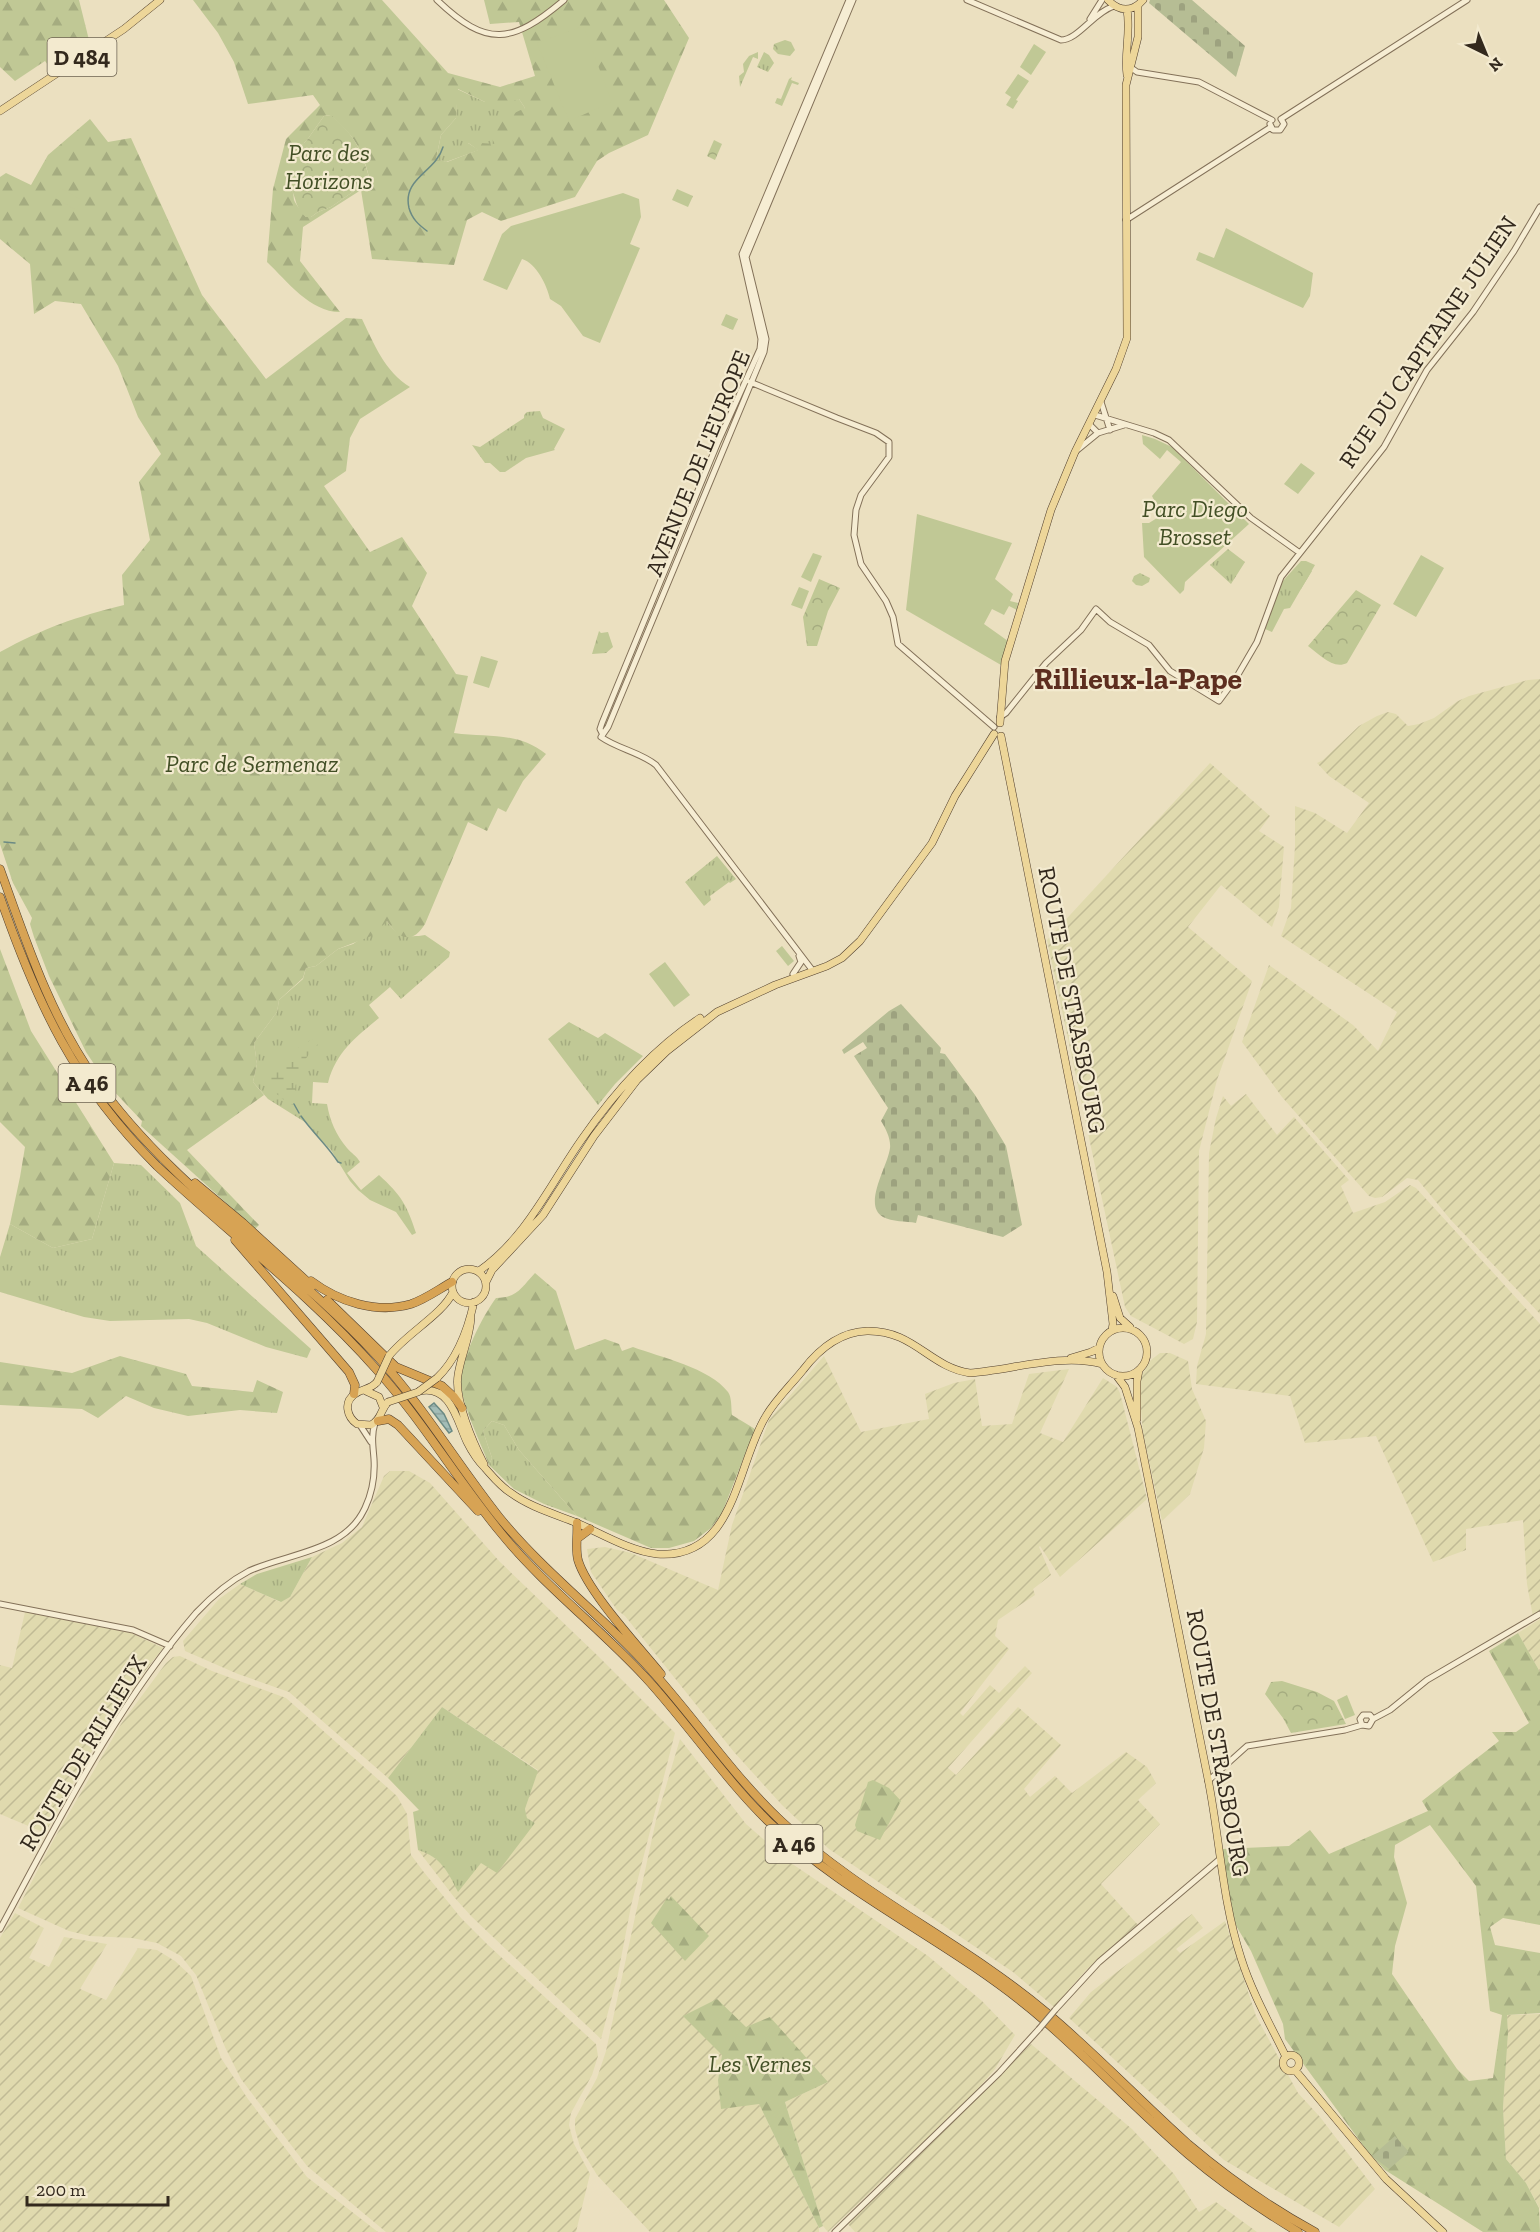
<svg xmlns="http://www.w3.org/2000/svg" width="1540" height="2232" font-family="'Zilla Slab',serif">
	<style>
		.farmland { fill: url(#farmland-furrows) }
		.grass { fill: url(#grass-tufts) }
		.forest { fill: url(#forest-firs); fill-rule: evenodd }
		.wetland { fill: url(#wetland-marsh) }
		.cemetery { fill: url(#cemetery-stones) }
		.park { fill: url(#park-crowns) }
		.garden { fill: #c0c895 }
		.water { fill: url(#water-rules); stroke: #6b8a84; stroke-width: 1.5 }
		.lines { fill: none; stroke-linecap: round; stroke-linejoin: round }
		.stream { stroke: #6b8a84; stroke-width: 1.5 }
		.minor-casing { stroke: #837159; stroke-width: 7 }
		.major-casing { stroke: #513f2e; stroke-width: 8 }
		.highway-casing { stroke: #513f2e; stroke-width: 9 }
		.minor { stroke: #f6edd3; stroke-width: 5 }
		.major { stroke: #edd699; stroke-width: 7 }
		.highway { stroke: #d7a354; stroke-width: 8 }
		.minor-bridge-casing { stroke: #837159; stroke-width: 7; stroke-linecap: butt }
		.major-bridge-casing { stroke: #513f2e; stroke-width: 8; stroke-linecap: butt }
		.minor-bridge { stroke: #f6edd3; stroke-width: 5 }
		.major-bridge { stroke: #edd699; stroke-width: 7 }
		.labels { text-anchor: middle; stroke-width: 4.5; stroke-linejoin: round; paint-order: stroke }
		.shield { fill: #f3eacf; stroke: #6d6352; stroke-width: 1.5 }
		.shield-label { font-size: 22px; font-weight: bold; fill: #33291d }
		.park-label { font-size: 24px; font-style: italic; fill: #424f25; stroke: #f3eacf }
		.street-label { font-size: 24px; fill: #33291d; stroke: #f3eacf }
		.district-label { font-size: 30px; font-weight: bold; fill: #5d2e1f; stroke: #f3eacf }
	</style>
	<defs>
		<pattern id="farmland-furrows" width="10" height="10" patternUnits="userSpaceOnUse" patternTransform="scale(1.5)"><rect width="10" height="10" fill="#e0daae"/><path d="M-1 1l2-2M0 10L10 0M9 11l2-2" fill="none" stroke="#c1bb95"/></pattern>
		<pattern id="grass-tufts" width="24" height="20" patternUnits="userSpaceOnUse" patternTransform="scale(1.5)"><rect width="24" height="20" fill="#c0c895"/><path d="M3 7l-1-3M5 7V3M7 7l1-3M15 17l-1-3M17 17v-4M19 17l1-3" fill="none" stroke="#a5ac80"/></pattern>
		<pattern id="forest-firs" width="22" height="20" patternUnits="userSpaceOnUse" patternTransform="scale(1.5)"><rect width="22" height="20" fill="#c0c895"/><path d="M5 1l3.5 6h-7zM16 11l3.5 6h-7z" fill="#a5ac80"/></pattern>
		<pattern id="wetland-marsh" width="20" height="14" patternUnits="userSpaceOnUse" patternTransform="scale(1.5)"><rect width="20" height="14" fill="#c0c895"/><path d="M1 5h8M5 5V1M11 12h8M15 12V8" fill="none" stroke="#a5ac80"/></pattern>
		<pattern id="cemetery-stones" width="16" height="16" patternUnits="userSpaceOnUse" patternTransform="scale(1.5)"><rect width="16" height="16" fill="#b6bd94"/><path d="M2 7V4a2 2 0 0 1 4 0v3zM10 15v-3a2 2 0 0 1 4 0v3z" fill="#9da27f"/></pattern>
		<pattern id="park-crowns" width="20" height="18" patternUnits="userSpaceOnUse" patternTransform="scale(1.5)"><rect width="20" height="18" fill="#c0c895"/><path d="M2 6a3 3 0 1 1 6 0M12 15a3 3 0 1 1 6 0" fill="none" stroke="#a5ac80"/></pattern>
		<pattern id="water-rules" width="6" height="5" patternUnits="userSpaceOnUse" patternTransform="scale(1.5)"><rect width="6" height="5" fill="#a3bdb7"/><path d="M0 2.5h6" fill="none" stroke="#8da29d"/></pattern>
	</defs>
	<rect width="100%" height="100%" fill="#ebe0c0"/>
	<path class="farmland" d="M1540 679V1314L1450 1219 1418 1180 1407 1178 1382 1197 1375 1198 1369 1196 1282 1097 1242 1042 1269 965 1353 1025 1378 1051 1397 1012 1281 936 1291 908 1295 846V806L1315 813 1347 833 1369 803 1329 776 1317 763 1323 760 1359 726 1377 716 1388 712 1396 714 1408 726 1419 724 1434 718 1458 701 1469 696 1528 680Z
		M1210 763 1270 816 1259 831 1284 847 1279 907 1272 927 1221 885 1188 927 1252 981 1217 1080 1199 1151 1197 1322 1193 1339 1184 1344 1131 1316 1125 1307 1047 940Z
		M1246 1094 1277 1135 1294 1117 1349 1180 1341 1186 1353 1213 1385 1202 1410 1185 1416 1188 1540 1324V1612L1533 1617 1527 1584 1523 1520 1466 1529V1550L1433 1562 1376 1436 1305 1443 1290 1396 1196 1384 1197 1366 1206 1334 1209 1153 1216 1118 1223 1096 1231 1106Z
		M1160 1353H1170L1188 1361 1192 1389 1206 1421 1204 1448 1190 1494 1162 1521 1143 1433 1140 1399 1141 1376 1151 1360Z
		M824 1356 861 1432 929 1419 925 1394 954 1383 975 1379 982 1426 1012 1424 1029 1374 1069 1369 1040 1433 1063 1442 1103 1378 1117 1387 1120 1393 1147 1499 1060 1577 1040 1546 1039 1547 1051 1575 1033 1589 1035 1595 998 1620 995 1636 1009 1649 960 1713 963 1716 990 1685 999 1693 1025 1666 1032 1673 948 1768 956 1775 1018 1707 1061 1745 1024 1789 1030 1797 1055 1776 1072 1793 1126 1752 1147 1767 1156 1783 1138 1800 1160 1824 1101 1884 1138 1925 1086 1970 1054 2007 1013 1972 829 1849 782 1805 734 1752 625 1616 617 1610 591 1572 587 1549 605 1547 631 1553 718 1590 732 1525 769 1420Z
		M390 1471H409L430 1483 500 1562 597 1655 675 1733 631 1906 618 1974 601 2039 472 1917 454 1897 418 1850 426 1852 444 1865 481 1862 535 1823 527 1818 525 1809 538 1770 442 1707 388 1778 289 1692 238 1674 185 1651 183 1641 219 1599 240 1584 280 1602 290 1597 312 1557 342 1543 362 1527 384 1476Z
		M25 1612 131 1633 163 1648 130 1690 82 1767 45 1833 0 1814V1665L12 1668Z
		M1540 1619V1672L1518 1633Z
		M180 1656 212 1671 286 1698 397 1796 407 1814 411 1855 423 1871 461 1918 488 1945 596 2044 598 2056 592 2075 571 2113 569 2125 574 2144 590 2174 576 2232H386L307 2166 241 2079 225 2047 196 1975 181 1956 157 1943 132 1938 90 1936 69 1931 18 1908 54 1839 121 1724 166 1663 173 1657Z
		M680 1739 746 1824 788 1861 928 1956 982 2001 1015 2035 995 2069 970 2098 828 2232 823 2226 785 2102 828 2082 722 2055 718 2080 759 2104 819 2228V2232H650L597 2175 580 2147 575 2129V2119L597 2078 606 2051 656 1820Z
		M15 1913 44 1928 29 1958 49 1967 64 1937 107 1944 80 1989 106 2000 138 1948 157 1950 175 1961 191 1976 221 2058 248 2099 307 2177 378 2232H0V1938Z
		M1192 1914 1203 1928 1176 1949 1180 1953 1225 1921 1256 2016 1298 2093 1320 2117 1375 2189 1339 2227 1224 2160 1069 2018 1091 1992Z
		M1540 2014V2209L1526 2183 1506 2159 1503 2108 1508 2033 1507 2015Z
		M1031 2044 1132 2129 1174 2174 1199 2212 1216 2202 1257 2232H855L848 2224Z"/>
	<path class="grass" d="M758 52V59L753 57 740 87 739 76 744 72 743 64 749 56Z
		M764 52 769 55 774 63 768 72 757 67Z
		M792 77 791 80 799 83 798 85 792 83 782 106 775 103 777 98 781 99 789 79Z
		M457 89 485 102 519 99 525 108 496 145 468 143 479 150 446 162 436 159 441 135 456 118Z
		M540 411 543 418 565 429 554 449 555 450 526 458 505 472H500L490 463H485L472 445 480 447 524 418V415L527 412Z
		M1228 549 1245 562 1231 584 1210 565Z
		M1301 561H1306L1315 565 1290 608 1284 609 1272 632 1265 629 1281 583Z
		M717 856 736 879 730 883 729 882 710 896 711 900 704 906 685 882Z
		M387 921C396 936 408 938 425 935L450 952 449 957 401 999 390 987 369 1005 379 1018C356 1037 336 1052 328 1083L313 1082 312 1103 327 1104C330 1121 336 1135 347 1148 351 1153 357 1156 360 1162L347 1173 361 1190 379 1175C401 1195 407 1205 416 1233L412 1235 396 1212 370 1200 358 1190 350 1181 331 1150 315 1134 308 1124 268 1099 253 1082 257 1064 254 1043 277 1012 279 1000 303 979 306 968 316 966 338 949 353 944Z
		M569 1022 598 1038 605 1033 643 1056 615 1084 598 1105 548 1039Z
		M114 1163 141 1165 180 1203 196 1246 311 1349 307 1358 266 1347 207 1323 189 1319 110 1321 84 1317 0 1292V1257L10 1224 53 1248 92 1239Z
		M492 1421 504 1425 519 1450 577 1516 544 1504 514 1489 489 1465 492 1458 483 1431Z
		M312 1557 290 1597 281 1602 240 1584 257 1574Z
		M442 1707 538 1771 525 1809 527 1818 535 1823 497 1873 481 1863 458 1892C448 1872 441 1857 418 1850L413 1812 419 1810 388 1778Z"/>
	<path class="forest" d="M0 0H79L90 44 51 69 45 61 15 81 0 67Z
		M193 0H382L448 73 500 87 535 76 519 22 490 24 484 0H664L689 38 648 135 609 153 597 161 575 197 501 221 482 212 467 220 454 265 372 259 361 190 303 227 300 261 340 312C310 312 287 281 267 262L273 189 286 139 320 105 313 95 248 104 234 62 218 33ZM458 89 485 102 492 108 519 99 525 108 485 127 495 144 467 142 478 150 447 162 436 159 441 135 456 118ZM330 115C355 136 362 149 370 180L331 207 318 212 311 217H306C302 212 296 205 294 200 293 193 294 192 289 186H283L287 161 307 140 324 116Z
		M90 119 108 142 131 138 202 295 266 379 346 318 362 319C374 344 385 372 410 387L360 419 350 438 346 471 324 486 370 552 402 537 427 573 412 606 456 674 468 676 454 733C489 738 517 731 546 754L523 781 506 812 498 808 487 831 468 822 425 924C412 945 399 939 387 921L374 935 338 949 316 966 306 968 303 978 279 1000 277 1012 254 1043 257 1064 253 1082 264 1095 187 1150 259 1225 255 1229 141 1126 142 1121 108 1085 86 1052 49 976 34 937 30 924 32 918 13 883 0 844V652C44 628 75 617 124 605L122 575 150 540 139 482 161 454 138 417 118 366 81 304 55 301 34 314 30 264 0 239V177L6 173 31 185 48 155Z
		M0 949 31 1031 114 1163 92 1239 53 1248 10 1224 20 1177 25 1147 0 1122Z
		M535 1273 556 1291 575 1350 605 1339 619 1344 622 1351 633 1347C660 1357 710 1368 728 1392 732 1397 731 1408 732 1415L755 1429 722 1513 711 1528 694 1541 669 1548H651L577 1516 519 1450 504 1425 492 1421 483 1431 492 1458 489 1465C481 1443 460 1402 461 1380 462 1357 482 1317 496 1298 517 1298 521 1288 535 1273Z
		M120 1356 186 1374 192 1386 253 1392 257 1380 283 1392 277 1413 240 1410 188 1416 154 1408 126 1396 98 1418 82 1409 0 1405V1362L72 1373Z
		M1518 1633 1540 1672V1925L1503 1918 1490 1927 1495 1945 1540 1953V2013L1507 2015 1508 2033 1503 2108 1506 2159 1526 2183 1539 2208 1540 2232H1483L1385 2170 1368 2152 1285 2039 1283 2024 1251 1951 1235 1924 1232 1913 1222 1849 1289 1846 1310 1830 1329 1854 1428 1811 1422 1801 1499 1741 1492 1732H1516L1529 1723 1489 1651ZM1430 1825 1476 1886 1490 2011 1502 2015 1493 2078 1469 2081 1457 2069 1392 1974 1395 1946 1407 1903 1394 1857 1395 1845Z
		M873 1780 889 1788 901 1801 880 1840 857 1831 855 1825 868 1782Z
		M671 1896 709 1936 685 1961 651 1923 667 1898 669 1900Z
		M717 1999 746 2027 770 2017 828 2082 785 2102 823 2226 819 2228 759 2104 721 2109 718 2080 722 2055 683 2016Z"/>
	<path class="wetland" d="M320 1035 324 1038C304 1058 292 1073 296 1103L291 1105C279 1096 266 1089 270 1071L302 1045Z"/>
	<path class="cemetery" d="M1150 0H1192L1245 46 1236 77 1149 3Z
		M901 1004 941 1048 940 1053 945 1054 975 1095 1006 1146 1022 1225 1003 1237 918 1215 916 1223C906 1221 892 1222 883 1217 862 1205 888 1166 890 1148 891 1139 886 1129 881 1121L888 1108 854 1056 867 1048 863 1042 844 1054 842 1050 889 1011Z
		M1395 2136 1409 2152 1389 2169 1372 2156Z"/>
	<path class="park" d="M785 40 791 42 795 50 790 56 778 54 773 49 774 44Z
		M331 115C356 137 361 149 370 180L331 207 318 212 311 217H306C294 208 297 196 289 186H283L276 190 287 161 307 140 324 116Z
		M714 140 722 144 715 160 707 156Z
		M677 189 693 196 688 207 672 200Z
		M726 314 738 319 733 330 721 325Z
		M1302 567 1312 571 1301 589 1293 590 1287 585Z
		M1140 573 1150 578 1149 582 1142 586 1136 585 1132 581 1134 576Z
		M819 579 840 588 828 611 817 646H807L803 617Z
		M1356 590 1381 605 1347 663C1333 670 1319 654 1308 646Z
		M599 631 601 633 608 632 613 647 606 653 592 654Z
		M1282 1681 1317 1692 1334 1701 1346 1724 1291 1733 1283 1718 1265 1694 1271 1682Z"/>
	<path class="garden" d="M583 26 612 102 569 121 537 43Z
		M1034 44 1046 52 1031 75 1020 67Z
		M1018 74 1029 81 1016 100 1018 101 1013 109 1006 105 1011 97 1005 93Z
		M351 150 352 154 349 155 352 167 334 170 333 159H329L328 155Z
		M61 188 82 200 76 210 55 198Z
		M623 193 639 199 641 217 630 244 640 248 600 343 583 336 561 306 550 299C547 285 536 263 522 259L507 290 483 280 502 234 511 226Z
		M1226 228 1313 273 1310 296 1303 308 1196 260 1199 252 1214 258Z
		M1142 435 1155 439 1172 447 1249 524 1185 582 1184 590 1180 594 1144 557 1142 523H1149L1157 518V506L1152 496 1181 462 1167 450 1160 459 1143 444Z
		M1301 463 1315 473 1298 494 1284 484Z
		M917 514 1012 543 995 579 1013 594 1010 601 1018 603 1017 610 1009 606 1004 615 992 609 984 624 1008 641 1001 665 906 610Z
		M813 553 822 556 811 582 801 577Z
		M1421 555 1444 568 1416 617 1393 604Z
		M799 587 809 591 802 609 791 605Z
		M481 656 498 661 489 688 473 683Z
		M782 946 794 961 788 966 776 951Z
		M665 962 690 995 674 1007 649 974Z
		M1347 1695 1355 1715 1345 1719 1337 1700Z"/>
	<path class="water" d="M434 1403 444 1414 452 1431 449 1433 429 1407Z"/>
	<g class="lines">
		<path class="stream" d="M427 231C419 225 412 219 409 208 402 178 436 172 443 147
			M4 842 15 843
			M294 1104 299 1113
			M301 1116C313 1133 328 1146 338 1162L341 1163"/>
		<defs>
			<path id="minor" d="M437 0C487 48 512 44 564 0
				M967 0 1061 40C1078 40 1093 13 1114 6
				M1090 19 1102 0
				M1130 67 1137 72 1199 82 1272 120
				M1281 119 1467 0
				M1270 124 1273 130H1280L1284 124 1281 119
				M1126 220 1271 127
				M750 382 837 418 876 433 889 442V457L861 495 856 510 854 535 861 564 886 601 893 617 898 644 994 727
				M1101 402 1110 430
				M1095 415 1154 433 1169 440 1251 518 1300 553
				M1090 425 1098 433 1124 425
				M1076 451 1098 433
				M1000 717 1006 713 1046 663 1081 630 1096 609 1110 622 1149 645 1170 671 1219 701 1236 678 1257 642 1281 577 1384 447 1427 370 1473 312 1514 251 1540 207
				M602 733 600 729 602 723 718 442 760 349 761 339 742 254 849 0
				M813 971 656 765C640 752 618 749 601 737L608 727 764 352 766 339 746 257 853 0
				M793 974 801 962 799 956
				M360 1425 371 1442
				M0 1604 133 1630 170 1646
				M1373 1719 1390 1710 1427 1680 1540 1614
				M1362 1725 1360 1719 1363 1715H1370L1373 1719
				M1362 1725 1369 1726 1373 1719
				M1208 1781 1247 1746 1345 1730 1362 1725
				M0 1929C59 1820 115 1707 196 1613 212 1596 228 1582 249 1571 288 1553 345 1552 365 1508 372 1493 375 1475 374 1459 373 1446 371 1436 375 1423
				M1055 2010 1099 1962 1220 1859
				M835 2232 999 2073 1039 2029"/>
			<path id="major" d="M1108 0C1119 12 1133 12 1143 0
				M1127 75C1124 53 1131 32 1127 10
				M0 111 124 29 160 0
				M1000 723 1005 661 1051 510 1075 452 1116 369 1127 338 1126 85 1138 37V6
				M1001 736 1107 1272 1113 1324 1112 1330
				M452 1286a17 17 0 1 1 34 0a17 17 0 1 1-34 0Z
				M479 1271C527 1237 549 1186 582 1139 614 1093 653 1049 700 1018
				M486 1282 492 1270 543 1215 594 1136 637 1080 667 1051 717 1012 775 985 827 966 842 958 860 941 932 843 955 796 994 734
				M1113 1296 1120 1318 1130 1327
				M471 1317C470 1338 461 1355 458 1375 454 1399 473 1443 484 1464
				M1099 1352a24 24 0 1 1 48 0a24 24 0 1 1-48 0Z
				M389 1356C406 1334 443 1314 453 1292
				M1071 1358 1091 1352 1099 1348
				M1116 1375 1125 1387 1138 1428C1161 1545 1184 1662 1208 1779 1220 1839 1222 1900 1241 1958 1252 1993 1270 2024 1286 2057
				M437 1378C457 1359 468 1329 474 1302
				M377 1382C370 1390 363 1388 355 1394 343 1402 347 1417 357 1424L371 1425C382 1419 380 1410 388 1402
				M366 1391 379 1397 383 1407
				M420 1391C451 1385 457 1421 467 1442 472 1452 477 1460 485 1468 493 1477 501 1487 511 1493 530 1507 555 1514 577 1523 602 1534 630 1551 657 1554 736 1560 736 1464 766 1416 776 1399 791 1385 803 1370 819 1349 840 1332 867 1331 914 1330 929 1367 970 1373 1011 1370 1062 1353 1102 1364
				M1137 1419V1381L1139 1370
				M1283 2063a8 8 0 1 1 16 0a8 8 0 1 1-16 0Z
				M1295 2070 1386 2179 1443 2232"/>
			<path id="highway" d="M0 869C26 941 50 1016 95 1079 172 1188 287 1259 377 1356 423 1406 457 1464 499 1517 542 1570 596 1611 642 1660 691 1712 729 1772 781 1821 861 1896 963 1942 1047 2013 1096 2054 1140 2101 1188 2144 1227 2177 1269 2207 1315 2232
				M0 897C38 1006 74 1083 157 1166 230 1234 311 1295 377 1370 423 1421 457 1480 501 1533 544 1586 600 1628 646 1678 689 1725 724 1778 769 1822 848 1897 949 1941 1032 2010 1087 2056 1135 2109 1189 2155 1223 2184 1260 2209 1298 2232
				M195 1183 243 1223 312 1286
				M235 1240 349 1372 355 1385 354 1394
				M311 1281C339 1302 377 1314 411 1304 426 1299 439 1289 452 1282
				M327 1300 396 1367 442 1386 454 1397 462 1408
				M378 1421 389 1419 398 1425 478 1511
				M577 1523C578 1535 575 1548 578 1560 587 1591 639 1647 661 1674
				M578 1538 590 1529"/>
		</defs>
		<use href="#minor" class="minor-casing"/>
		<use href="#major" class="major-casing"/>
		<use href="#highway" class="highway-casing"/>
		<use href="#minor" class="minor"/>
		<use href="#major" class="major"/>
		<use href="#highway" class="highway"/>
		<defs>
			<path id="minor-bridge" d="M1039 2029 1055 2010"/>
			<path id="major-bridge" d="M377 1382 389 1356
				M388 1402 418 1392 437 1378"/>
		</defs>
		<use href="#minor-bridge" class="minor-bridge-casing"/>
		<use href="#major-bridge" class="major-bridge-casing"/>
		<use href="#minor-bridge" class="minor-bridge"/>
		<use href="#major-bridge" class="major-bridge"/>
	</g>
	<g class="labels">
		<g class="shield">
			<rect x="47.5" y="38" width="69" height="38" rx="4.5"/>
			<rect x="58.5" y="1064" width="57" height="38" rx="4.5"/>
			<rect x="765.5" y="1825" width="57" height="38" rx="4.5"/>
		</g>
		<g class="shield-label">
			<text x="82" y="65">D 484</text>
			<text x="87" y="1091">A 46</text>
			<text x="794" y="1852">A 46</text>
		</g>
		<g class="park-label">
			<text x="329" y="161">Parc des<tspan x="329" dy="28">Horizons</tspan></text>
			<text x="1195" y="517">Parc Diego<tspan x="1195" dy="28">Brosset</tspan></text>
			<text x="252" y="772">Parc de Sermenaz</text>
			<text x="760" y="2072">Les Vernes</text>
		</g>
		<g class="street-label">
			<text transform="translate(1428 342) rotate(-56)" y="8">RUE DU CAPITAINE JULIEN</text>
			<text transform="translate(698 463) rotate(-68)" y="8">AVENUE DE L'EUROPE</text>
			<text transform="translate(1072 1000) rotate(79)" y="8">ROUTE DE STRASBOURG</text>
			<text transform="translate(1218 1743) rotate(80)" y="8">ROUTE DE STRASBOURG</text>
			<text transform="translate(83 1753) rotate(-59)" y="8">ROUTE DE RILLIEUX</text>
		</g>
		<g class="district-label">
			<text x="1138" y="689">Rillieux-la-Pape</text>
		</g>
	</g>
	<g transform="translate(1486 54) rotate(137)" stroke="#f3eacf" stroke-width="4.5" paint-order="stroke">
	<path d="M0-4.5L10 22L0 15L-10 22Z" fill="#33291d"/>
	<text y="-9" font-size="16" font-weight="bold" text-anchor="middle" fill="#33291d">N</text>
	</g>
	<path d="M27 2196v9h141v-9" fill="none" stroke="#33291d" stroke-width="3"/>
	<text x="36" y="2196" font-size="18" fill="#33291d" stroke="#f3eacf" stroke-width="4.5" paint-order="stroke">200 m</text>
</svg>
